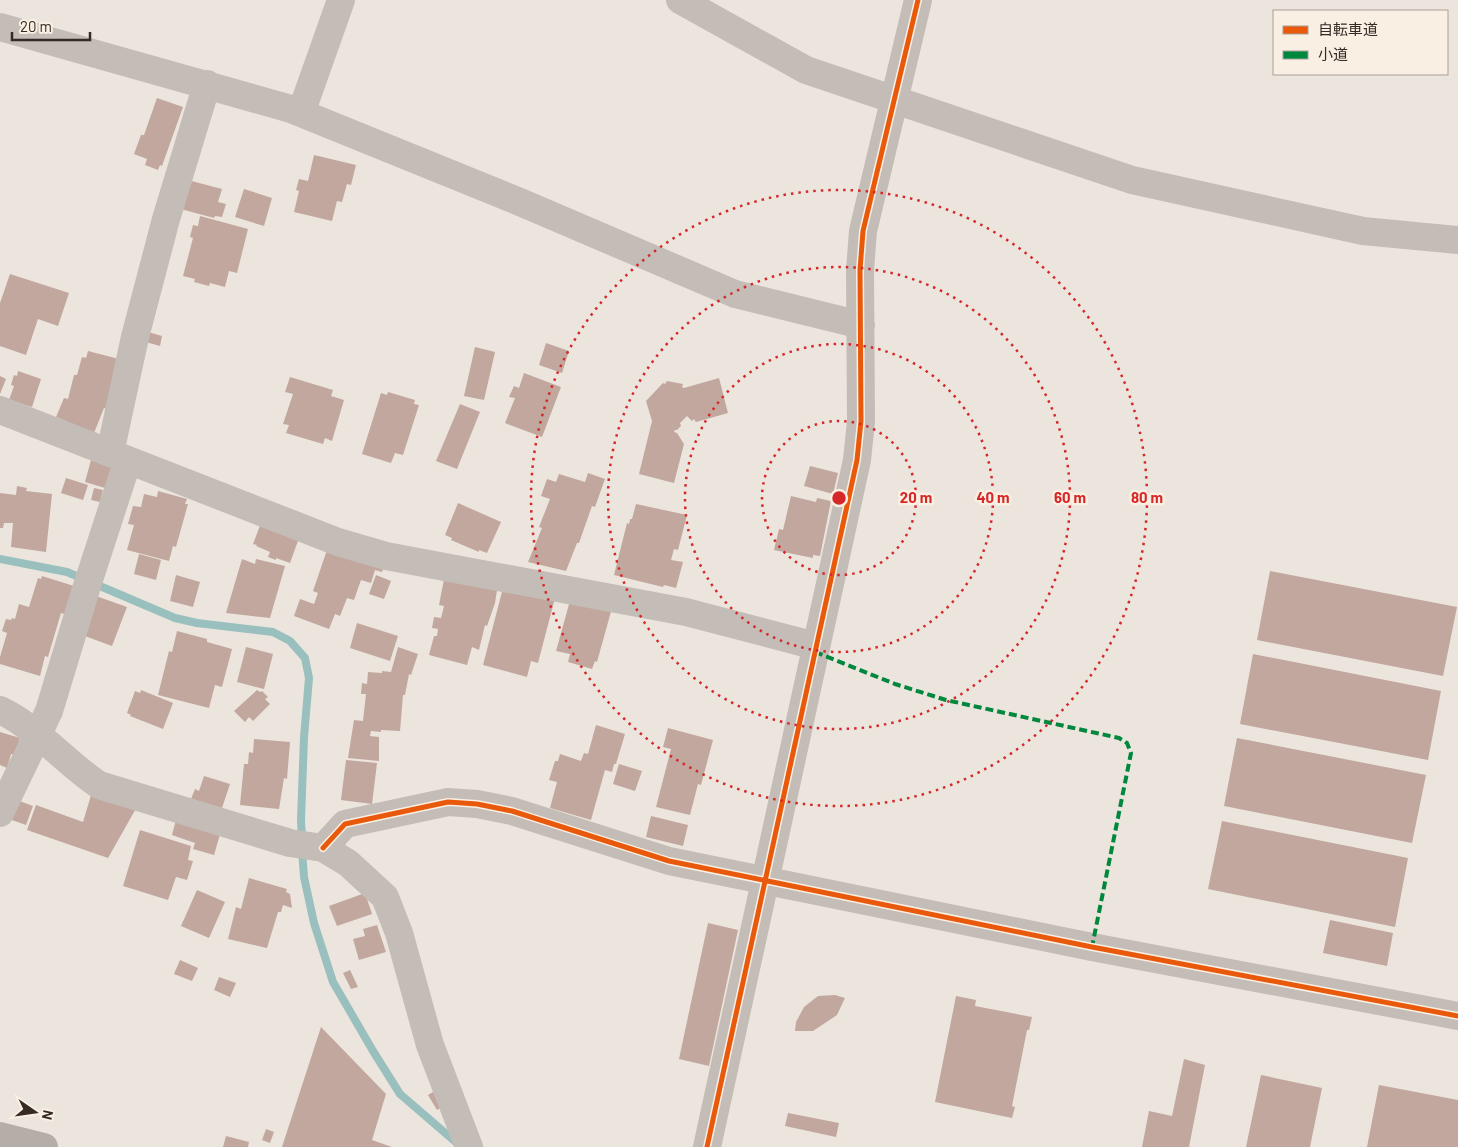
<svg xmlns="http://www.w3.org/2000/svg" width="1458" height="1147" font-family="Barlow,'Noto Sans JP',sans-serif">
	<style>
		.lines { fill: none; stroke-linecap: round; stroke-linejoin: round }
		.stream { stroke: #99bfbe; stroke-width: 8 }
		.building { fill: #c1a79e }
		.street { stroke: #c4bdb7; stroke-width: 28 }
		.secondary { stroke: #b5ada7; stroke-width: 28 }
		.quiet { stroke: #00873e; stroke-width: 4; stroke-dasharray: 8 4; stroke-linecap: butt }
		.cycleway-casing { stroke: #faefe3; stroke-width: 8 }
		.cycleway { stroke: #e8590c; stroke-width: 5 }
		.ring { fill: none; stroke: #d62828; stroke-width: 2.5; stroke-dasharray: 2.5 5 }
		.centre { fill: #d62828; stroke: #faefe3; stroke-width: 2.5 }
		.ring-label { font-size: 15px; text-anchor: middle; font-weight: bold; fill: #d62828; stroke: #faefe3; stroke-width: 5; stroke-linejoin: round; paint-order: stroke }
	</style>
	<rect width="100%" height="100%" fill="#ece5dd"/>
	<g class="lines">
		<path class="stream" d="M0 559 67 572 175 618 197 623 273 632 290 641 305 658 309 678 304 737 301 820 302 839
			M302 850 304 877 314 923 333 982 373 1051 400 1094 458 1144"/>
	</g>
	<path class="building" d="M157 98 183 107 162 166 160 165 158 170 145 165 147 159 134 154 141 135H144Z
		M314 155 356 165 351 185 347 184 342 202 337 201 332 221 294 212 299 191 296 190 299 179 308 181Z
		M184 179 222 189 218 202 226 204 222 217 215 216 214 218 177 208Z
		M244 189 272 198 264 226 235 217Z
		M200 216 248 229 237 273 229 271 225 287 210 283 209 286 194 282 195 279 183 276 193 238 190 237 193 225 198 226Z
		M10 274 69 293 58 326 38 319 26 355 0 346V303Z
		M148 332 162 336 160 346 146 342Z
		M546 343 569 351 562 373 539 365Z
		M475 347 495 352 484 400 464 396Z
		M88 351 119 359 106 409 104 408 94 433 56 417 64 398 68 399 74 375H77L82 357 86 358Z
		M18 371 41 379 32 407 9 400 14 386 11 385 14 375 17 376Z
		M524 373 561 387 542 437 505 423 515 398 509 397 514 386 519 388Z
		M0 376 6 379 0 394Z
		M290 377 333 390 331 396 344 400 332 441 325 438 323 444 286 433 289 425 283 424 293 394 285 392Z
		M719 378 728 413 696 422 694 419 692 421 687 416 680 423 681 426 677 430H675L674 432 677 433 684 444 674 483 639 474 652 421 646 401 663 383 665 384 667 381 683 384 682 387 684 388Z
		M388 392 415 400 414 404 419 405 403 455 395 453 391 463 362 454 381 393 387 395Z
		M460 404 480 412 457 469 436 461Z
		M91 460 112 466 105 488 85 482Z
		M810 466 838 473 833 494 804 486Z
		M588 473 605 479 595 507 592 506 579 543H577L566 571 528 562 542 528 539 527 550 499 541 496 547 479 556 482 559 474 585 482Z
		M66 478 88 485 83 500 61 493Z
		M17 486 27 488 26 491 52 494 46 552 11 547 13 523H4L3 528H0V493L16 495Z
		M94 488 103 490 100 502 91 500Z
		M158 491 187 499 185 504H188L176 547 173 546 169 561 127 550 134 525 128 524 133 506 141 507 144 494 157 497Z
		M791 496 816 502 817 498 831 501 820 556 813 555V558L774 550 779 529 783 530Z
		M458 503 501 522 487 553 479 550V552L451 540 452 538 445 535Z
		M636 504 687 515 678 550 674 549 671 560 683 562 676 588 664 585 663 587 614 575 627 523 629 524 630 519H632Z
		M261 523 299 538 290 563 276 558V560L268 557 270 552 256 546 257 545 253 544Z
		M327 550 384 566 382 572 375 570 371 583 361 580 354 600 347 598 340 616 335 614 329 629 294 616 300 599 314 604 318 593 313 591Z
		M139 554 161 560 156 580 134 574Z
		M242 559 255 564 256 559 285 566 270 618 226 613Z
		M1270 571 1457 607 1443 676 1257 640Z
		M445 574 498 584 495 603 487 626 485 625 479 650 472 647 467 665 429 655 434 636H437L438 629 432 628 434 617 441 618 444 606 439 605Z
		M176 575 200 582 193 607 170 601Z
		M376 575 391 581 384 599 369 594Z
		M42 576 74 586 65 614 61 613 48 657 45 656 40 676 0 664V657L7 633 2 631 6 619 11 620 12 618 15 619 19 604 29 607 38 578 41 579Z
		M504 584 555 598 538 663 531 661 527 677 483 665Z
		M96 596 127 607 112 646 82 635Z
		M571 597 612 608 597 662 595 661 592 669 568 662 570 654 556 651Z
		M357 623 398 636 390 661 350 648Z
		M177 631 207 639V642L232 649 222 687 215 685 209 708 158 695 169 651 172 652Z
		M246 647 273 654 264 689 237 682Z
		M398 647 418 654 411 675 409 674 405 695H403L400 731 381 730V732L371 731 370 736 379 737V761L348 758 354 720 363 721 366 694H361L362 683 367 684 368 672 382 673V671L391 672Z
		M1253 654 1441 691 1428 760 1240 724Z
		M141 690 173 703 163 729 130 716 131 715 127 713 135 691 140 693Z
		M257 690 260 692 262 691 268 697 265 699 270 704 253 721 249 717 245 722 234 711Z
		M596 725 625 734 616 764H614L612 772 605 770 591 820 550 808 557 782 549 780 555 761H558L560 754 581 761 584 753 588 754Z
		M668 728 713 740 701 785 698 784 690 815 656 807 671 749 663 747Z
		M0 732 20 738 15 755 11 754 7 768 0 765Z
		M1237 738 1426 775 1412 843 1224 806Z
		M254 739 290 742 287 779 284 778 279 809 240 805 244 764H248L249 752 253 753Z
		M346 760 377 763 372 804 341 800Z
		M619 764 642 771 635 791 613 784Z
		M204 776 230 784 222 808 191 799 195 789 199 791Z
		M92 792 138 805 108 858 27 830 36 805 83 822Z
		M17 800 33 806 26 825 9 819Z
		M177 816 221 831 214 855 193 849 195 843 172 835Z
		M651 816 688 825 683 846 646 837Z
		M1222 821 1408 858 1395 927 1208 889Z
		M140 830 191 846 188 860 193 861 187 880 176 877 168 900 123 886Z
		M249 878 287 889 286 892 290 894 292 908 283 905 281 912H278L267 948 228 939 236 907 241 909Z
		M197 890 225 902 209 938 181 926Z
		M365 893 372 914 337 926 329 906Z
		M1330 920 1393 933 1387 966 1323 953Z
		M708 923 738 930 709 1066 679 1059Z
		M377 925 386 952 359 960 353 939 365 936 363 929Z
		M180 960 198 968 192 981 174 974Z
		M350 970 358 987 351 989 343 973Z
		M219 977 236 983 230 997 214 990Z
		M835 995 845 998 837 1015 813 1031H795L796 1022 804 1007 818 996Z
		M956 996 976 1000 975 1006 1032 1017 1029 1030H1027L1012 1106 1015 1107 1012 1118 935 1102Z
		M321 1027 386 1094 372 1140 392 1147H282Z
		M1184 1059 1205 1065 1189 1147H1142L1149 1111 1172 1116Z
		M1261 1075 1322 1088 1310 1147H1246Z
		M1379 1085 1458 1100V1147H1367Z
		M433 1092 443 1106 437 1110 428 1095Z
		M788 1113 839 1123 836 1137 785 1126Z
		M266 1129 274 1132 270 1143 262 1140Z
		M226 1136 249 1142 248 1147H223Z"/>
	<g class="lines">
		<path class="street" d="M680 0 806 70 1132 180 1363 231 1458 240
			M0 27 291 109 520 202 735 294 861 325
			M301 113 341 0
			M0 410 338 542 386 556 686 612 816 646
			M110 453 135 337 166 219 207 84
			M0 710C35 726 66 763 99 785L290 843 323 848 348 863 385 897 399 933 430 1045 469 1147
			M0 813 49 711 86 589 128 460
			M323 848 345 824 448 802 477 804 512 811 669 861 1092 947 1458 1016
			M707 1147 857 460 861 421 860 270 863 231 918 0"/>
		<path class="secondary" d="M0 1136 44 1147"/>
		<path class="quiet" d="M815 652 895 684 946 700 1119 738 1127 743 1131 753 1092 947"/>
		<defs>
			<path id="cycleway" d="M323 848 345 824 448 802 477 804 512 811 669 861 1092 947 1458 1016
				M707 1147 857 460 861 421 860 270 863 231 918 0"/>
		</defs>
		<use href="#cycleway" class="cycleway-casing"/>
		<use href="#cycleway" class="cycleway"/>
	</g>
	<g class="ring">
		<circle cx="839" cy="498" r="77"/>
		<circle cx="839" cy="498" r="154"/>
		<circle cx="839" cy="498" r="231"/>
		<circle cx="839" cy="498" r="308"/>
	</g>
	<circle cx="839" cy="498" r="8" class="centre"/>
	<g class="ring-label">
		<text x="916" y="503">20 m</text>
		<text x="993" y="503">40 m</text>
		<text x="1070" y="503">60 m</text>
		<text x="1147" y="503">80 m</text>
	</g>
	<rect x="1273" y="10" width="175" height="65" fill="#faefe3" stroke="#aba097"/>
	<rect x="1283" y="26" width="25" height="8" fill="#e8590c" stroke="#aba097"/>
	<text x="1318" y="35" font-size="15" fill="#352a25">自転車道</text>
	<rect x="1283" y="51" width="25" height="8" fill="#00873e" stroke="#aba097"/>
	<text x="1318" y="60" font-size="15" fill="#352a25">小道</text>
	<g transform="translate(35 1112) rotate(103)" stroke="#faefe3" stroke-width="4" paint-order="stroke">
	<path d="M0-4L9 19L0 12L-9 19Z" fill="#352a25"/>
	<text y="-8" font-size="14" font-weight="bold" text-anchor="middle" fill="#352a25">N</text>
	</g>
	<path d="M12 32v8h78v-8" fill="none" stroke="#352a25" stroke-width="2.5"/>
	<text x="20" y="32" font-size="15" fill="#352a25" stroke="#faefe3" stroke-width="4" paint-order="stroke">20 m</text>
</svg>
